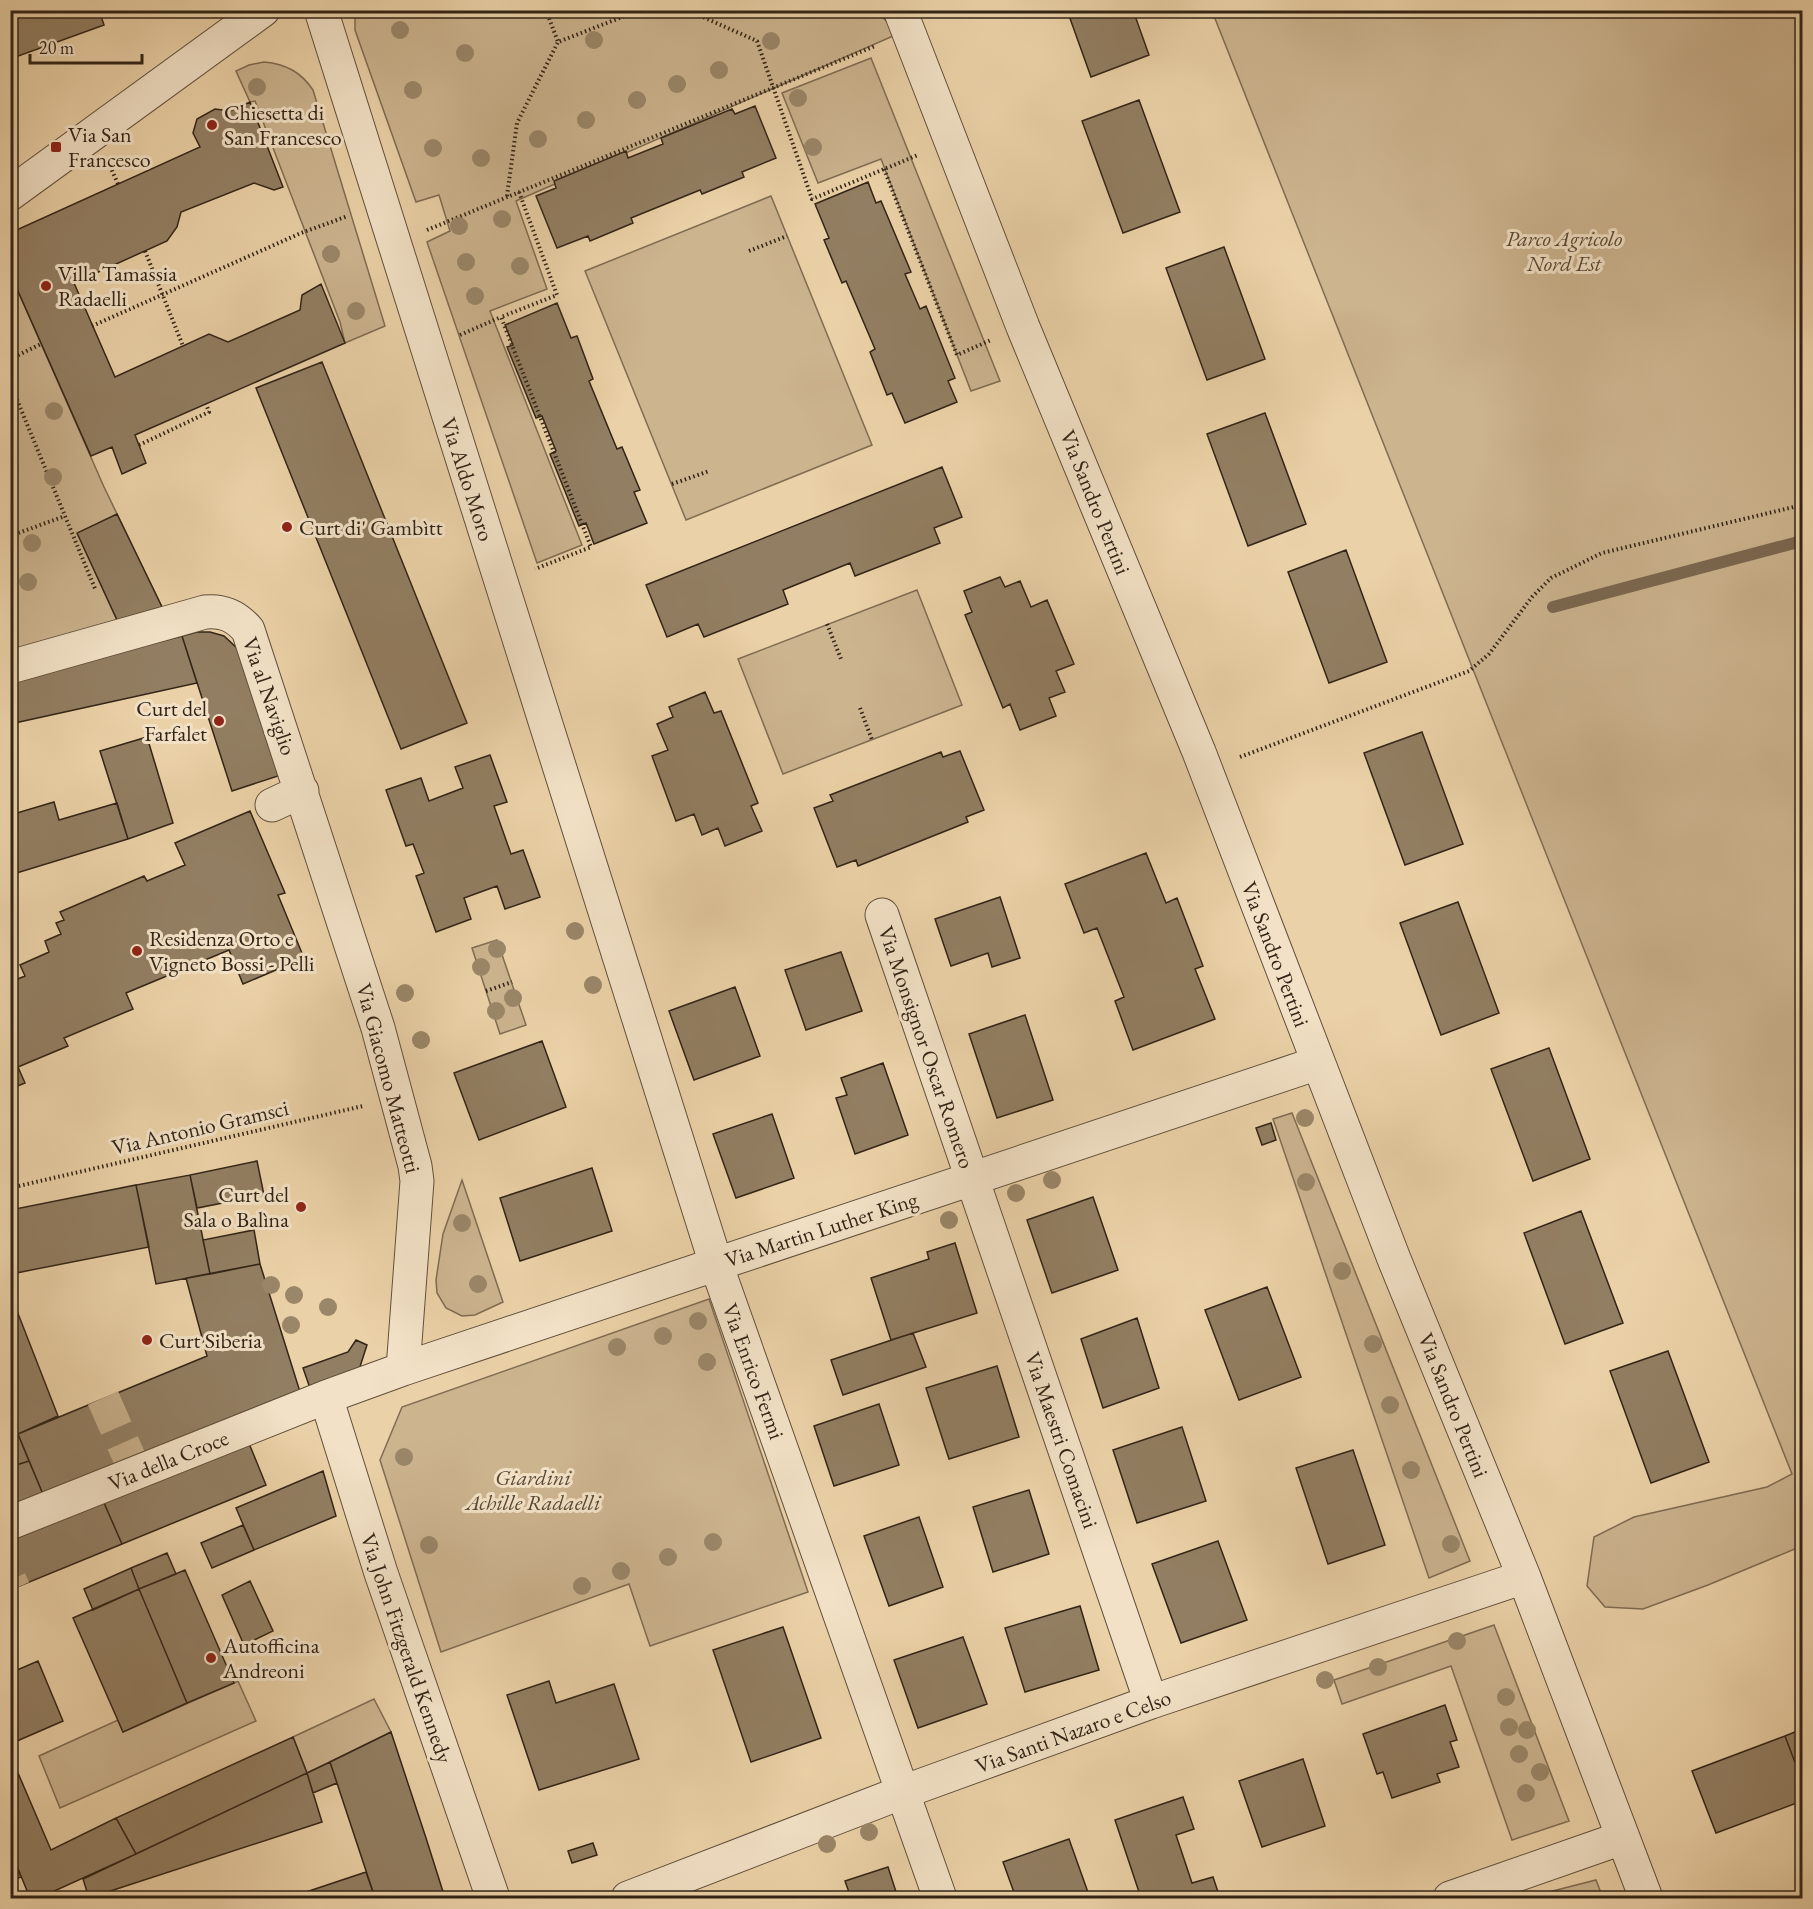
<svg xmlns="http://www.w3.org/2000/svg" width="1813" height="1909" font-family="'EB Garamond',serif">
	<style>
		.green { fill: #ccb48f; stroke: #7f6c53; stroke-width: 1.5 }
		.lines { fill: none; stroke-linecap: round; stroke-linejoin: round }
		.stream { stroke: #7b6850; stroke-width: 12 }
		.building { fill: #927e62; stroke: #322417; stroke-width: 1.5 }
		.minor-tunnel { stroke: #c6ae8a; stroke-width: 33; stroke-dasharray: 33 16; stroke-linecap: butt }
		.minor-casing { stroke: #604f3b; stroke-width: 35 }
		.path { stroke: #322417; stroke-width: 4; stroke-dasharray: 1.5 3; stroke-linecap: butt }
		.minor { stroke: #f2e1c6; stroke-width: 33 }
		.tree { fill: #9a8668 }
		.poi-dot { fill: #8f2418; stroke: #f2e1c6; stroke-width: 2 }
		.labels { text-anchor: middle; stroke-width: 6; stroke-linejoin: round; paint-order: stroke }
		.poi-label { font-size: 22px; fill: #322417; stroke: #f2e1c6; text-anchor: start }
		.park-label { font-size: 22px; font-style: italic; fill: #584835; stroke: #f2e1c6 }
		.street-label { font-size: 22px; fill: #322417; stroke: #f2e1c6 }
	</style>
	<rect width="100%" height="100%" fill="#ebd1a7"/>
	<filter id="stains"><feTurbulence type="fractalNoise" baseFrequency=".00333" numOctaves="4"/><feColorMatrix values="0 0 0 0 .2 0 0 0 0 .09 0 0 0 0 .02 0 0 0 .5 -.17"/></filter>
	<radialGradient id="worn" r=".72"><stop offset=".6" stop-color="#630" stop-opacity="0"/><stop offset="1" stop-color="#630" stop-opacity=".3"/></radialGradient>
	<path class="green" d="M874 10 900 33 516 201 547 289 490 311 582 545 537 563 427 242 450 231 439 195 416 202 355 30V11Z
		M1212 11H1802V1546L1708 1585 1643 1609 1605 1607 1587 1586 1594 1537 1634 1517 1767 1487 1792 1474Z
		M871 58 1000 381 971 391 881 159 818 183 782 93Z
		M264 62C286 64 301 72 313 90L385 326 345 343 340 322 255 101 250 102 236 71 249 65Z
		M771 196 872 445 686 520 585 271Z
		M10 273 104 487 162 607 10 651Z
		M917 590 962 705 783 774 738 659Z
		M497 940 526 1025 500 1034 472 948Z
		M1292 1113 1470 1561 1429 1578 1273 1119Z
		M462 1180 503 1302 475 1315 462 1316 446 1308 437 1293 436 1280 443 1234Z
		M709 1299 808 1592 650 1646 629 1584 441 1652 380 1460 402 1407Z
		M1494 1625 1569 1821 1512 1840 1451 1666 1342 1704 1334 1680Z
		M238 1681 256 1721 60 1808 39 1756 118 1720 123 1732Z
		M374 1699 391 1732 307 1773 293 1737Z
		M1596 1880 1603 1898H1534L1533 1896Z"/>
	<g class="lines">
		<path class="stream" d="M1553 607 1802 541"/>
	</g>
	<path class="building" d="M10 10H99L104 25 10 59Z
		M1067 10H1133L1149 55 1091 77Z
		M1139 100 1180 212 1123 233 1082 121Z
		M250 102 283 187 274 190 254 183 181 212 177 227 167 241 74 283 115 377 209 334 228 342 300 310 302 295 321 284 345 343 135 435 146 463 122 474 112 447 91 456 10 273V233L200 147 193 133 197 119 215 109 230 111Z
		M755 106 776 158 742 172 744 177 702 194 700 190 631 218 633 223 590 241 588 236 557 248 536 196 556 188 554 181 626 151 628 158 663 144 661 138 732 109 735 114Z
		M868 182 876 203 881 201 911 272 905 274 920 309 926 306 955 378 948 381 957 402 905 423 892 393 887 395 870 352 875 349 846 281 842 283 824 240 829 238 815 204Z
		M1224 247 1265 359 1207 380 1166 268Z
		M557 303 571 338 577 336 593 379 589 381 617 449 622 447 640 490 634 492 647 523 594 544 586 523 579 526 550 454 556 451 542 416 536 418 507 347 513 345 505 325Z
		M322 362 467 723 401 749 256 388Z
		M1265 413 1306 524 1248 546 1207 434Z
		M942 467 962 517 934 528 940 543 855 576 850 563 783 590 788 604 704 637 698 624 667 637 646 585Z
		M117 514 162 607 117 620 77 533Z
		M1346 550 1387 662 1329 683 1288 572Z
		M1000 577 1005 587 1020 581 1031 607 1047 600 1074 664 1056 671 1065 692 1049 698 1056 716 1020 730 1010 704 1003 708 965 615 972 612 964 591Z
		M197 632H210L224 636 239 650 284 774 232 791 182 636Z
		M182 636 197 683 10 724V680Z
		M705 692 714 713 721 711 758 803 751 806 762 831 725 846 718 828 702 835 694 814 676 821 652 756 668 750 657 724 673 717 669 707Z
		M1422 732 1463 844 1405 865 1364 753Z
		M147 737 173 823 128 839 100 751Z
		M960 751 984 810 966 817 968 822 858 866 856 860 837 867 814 808 833 801 830 795 941 752 943 757Z
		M490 755 507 802 494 806 511 854 523 850 540 897 505 909 497 886 464 898 471 919 436 932 416 876 424 873 413 844 406 846 386 790 421 778 429 801 463 788 455 767Z
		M54 802 59 820 117 803 128 839 10 875V815Z
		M250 811 285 893 278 895 304 958 243 984 229 950 126 993 133 1009 64 1038 68 1046 18 1067 25 1083 10 1089V982L25 976 20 965 49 952 45 941 61 934 56 923 64 920 60 912 144 876 147 881 185 865 175 843Z
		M1146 853 1166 903 1177 898 1203 966 1195 969 1215 1019 1133 1050 1115 1001 1124 997 1097 928 1084 933 1065 884Z
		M1000 897 1020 958 992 967 988 953 951 966 935 919Z
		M1458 902 1499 1013 1441 1035 1400 923Z
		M841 952 862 1011 806 1030 785 970Z
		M735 987 760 1056 694 1080 669 1011Z
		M1025 1015 1053 1100 997 1118 969 1034Z
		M542 1041 566 1107 479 1140 454 1073Z
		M1549 1048 1590 1159 1533 1181 1491 1069Z
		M883 1063 908 1135 855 1154 836 1098 847 1095 841 1078Z
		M772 1114 794 1178 736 1198 713 1134Z
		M1271 1123 1276 1140 1262 1145 1256 1128Z
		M257 1161 264 1195 197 1208 190 1175Z
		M592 1168 612 1231 520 1261 500 1198Z
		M190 1175 210 1274 156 1284 136 1185Z
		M136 1185 149 1247 16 1273 10 1247V1210Z
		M1093 1197 1118 1270 1052 1293 1027 1220Z
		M1581 1211 1623 1323 1565 1344 1524 1233Z
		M254 1230 260 1264 210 1274 203 1240Z
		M955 1243 977 1313 891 1340 871 1278 929 1259 927 1252Z
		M260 1264 301 1395 45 1499 18 1434 207 1356 186 1278Z
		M1267 1287 1301 1377 1239 1400 1205 1310Z
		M10 1293 58 1416 18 1434 10 1415Z
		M1137 1318 1159 1388 1103 1408 1081 1339Z
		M913 1333 926 1367 843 1395 831 1360Z
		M356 1340 367 1345 358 1373 311 1391 303 1368 348 1352Z
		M1668 1351 1709 1462 1651 1483 1610 1371Z
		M997 1366 1019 1437 949 1459 926 1388Z
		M879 1404 899 1465 834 1486 814 1426Z
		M10 1415 29 1461 10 1467Z
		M1182 1427 1206 1501 1137 1523 1113 1450Z
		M246 1436 266 1485 122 1544 101 1496Z
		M1353 1450 1385 1545 1328 1564 1296 1468Z
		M29 1461 45 1499 10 1512V1467Z
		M323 1471 336 1516 254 1550 236 1508Z
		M1029 1490 1049 1554 993 1572 973 1507Z
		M101 1496 122 1544 10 1590V1533Z
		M919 1517 943 1587 889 1606 864 1536Z
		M243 1525 254 1550 212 1568 201 1543Z
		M1218 1541 1247 1620 1181 1643 1152 1564Z
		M167 1553 176 1574 139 1589 131 1568Z
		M131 1568 139 1589 93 1610 84 1589Z
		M185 1570 234 1683 187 1703 139 1589Z
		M250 1581 273 1631 244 1645 222 1595Z
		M139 1589 187 1703 123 1732 73 1618Z
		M1080 1606 1099 1670 1025 1692 1005 1628Z
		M783 1627 821 1738 751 1762 713 1650Z
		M963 1637 987 1704 918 1728 894 1660Z
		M38 1661 63 1721 10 1744V1673Z
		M549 1681 556 1703 614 1684 639 1759 539 1790 507 1695Z
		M1445 1705 1457 1740 1450 1742 1459 1767 1437 1774 1440 1782 1392 1798 1383 1772 1377 1774 1363 1734Z
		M1802 1729V1781L1785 1736Z
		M391 1732 426 1838 445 1898H375L330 1762Z
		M1785 1736 1802 1781V1801L1716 1833 1692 1771Z
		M293 1737 307 1773 136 1854 116 1818Z
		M1303 1759 1325 1826 1262 1847 1239 1781Z
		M330 1762 337 1783 313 1793 307 1773Z
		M15 1766 51 1850 116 1818 136 1854 39 1898H30L10 1849V1768Z
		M307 1773 322 1822 89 1898 83 1879Z
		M1183 1797 1194 1829 1176 1835 1192 1883 1213 1877 1220 1898H1141L1115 1820Z
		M1069 1839 1090 1898H1016L1003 1862Z
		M593 1843 597 1855 572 1863 568 1851Z
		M10 1849 21 1877 10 1881Z
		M888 1867 898 1898H851L845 1881Z
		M366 1872 375 1898H288Z"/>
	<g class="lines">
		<path class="minor-tunnel" d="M103 1398 132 1464
			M10 1580 14 1589"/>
		<defs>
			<path id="minor" d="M321 10 716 1264 940 1898
				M900 10 1023 327 1199 752 1394 1259 1524 1577 1646 1898
				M10 194 263 10
				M10 667 205 612C223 610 236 616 248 630L378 1028 415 1166 417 1181 403 1369
				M272 805 302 791
				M882 915 1151 1702
				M326 1397 381 1573 493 1898
				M10 1523 326 1397 403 1369 1318 1063
				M628 1898 903 1792 1151 1702 1524 1577
				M1450 1898 1622 1838"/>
		</defs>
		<use href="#minor" class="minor-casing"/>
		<path class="path" d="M546 10 558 42 640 10
			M687 10 757 41 812 199 918 155
			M110 166 118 184
			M884 169 957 355 991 340
			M519 192 557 295 501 317 591 547 535 569
			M507 196 517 123 558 42
			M427 230 875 46
			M145 251 183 346
			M749 251 787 236
			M92 326 301 233 348 216
			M460 335 501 317
			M10 359 41 344
			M10 383 96 591
			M139 445 209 412 206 404
			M672 484 709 471
			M10 536 65 516
			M827 624 841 659
			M860 708 872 740
			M1240 757 1469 671 1489 654 1532 597 1551 578 1602 553 1802 505
			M486 991 512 982
			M10 1188 363 1106
			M1800 1494 1802 1493"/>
		<use href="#minor" class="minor"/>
	</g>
	<g class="tree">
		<circle cx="400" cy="30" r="9"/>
		<circle cx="594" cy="40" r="9"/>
		<circle cx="771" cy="41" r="9"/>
		<circle cx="465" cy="53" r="9"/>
		<circle cx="719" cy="70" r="9"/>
		<circle cx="677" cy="84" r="9"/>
		<circle cx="257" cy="87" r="9"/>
		<circle cx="413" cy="90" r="9"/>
		<circle cx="798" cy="98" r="9"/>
		<circle cx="637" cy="100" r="9"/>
		<circle cx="586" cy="120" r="9"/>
		<circle cx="538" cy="139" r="9"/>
		<circle cx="813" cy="147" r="9"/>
		<circle cx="433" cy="148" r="9"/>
		<circle cx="481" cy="158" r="9"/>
		<circle cx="502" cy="219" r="9"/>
		<circle cx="459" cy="226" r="9"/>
		<circle cx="331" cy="254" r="9"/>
		<circle cx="466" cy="262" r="9"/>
		<circle cx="520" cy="266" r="9"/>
		<circle cx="475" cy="296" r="9"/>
		<circle cx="356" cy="311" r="9"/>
		<circle cx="54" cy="411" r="9"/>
		<circle cx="53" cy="477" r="9"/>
		<circle cx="32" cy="543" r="9"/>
		<circle cx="28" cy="582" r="9"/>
		<circle cx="575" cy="931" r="9"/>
		<circle cx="497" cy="949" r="9"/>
		<circle cx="481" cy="967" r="9"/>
		<circle cx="593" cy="985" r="9"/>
		<circle cx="405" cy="993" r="9"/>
		<circle cx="513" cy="998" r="9"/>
		<circle cx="496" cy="1011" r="9"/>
		<circle cx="421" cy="1040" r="9"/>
		<circle cx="1305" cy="1118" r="9"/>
		<circle cx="1052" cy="1180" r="9"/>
		<circle cx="1306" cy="1182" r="9"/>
		<circle cx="1016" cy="1193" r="9"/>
		<circle cx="949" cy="1220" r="9"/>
		<circle cx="462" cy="1223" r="9"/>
		<circle cx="1342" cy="1271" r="9"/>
		<circle cx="478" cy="1284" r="9"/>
		<circle cx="271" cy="1285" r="9"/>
		<circle cx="294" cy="1295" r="9"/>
		<circle cx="328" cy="1307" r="9"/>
		<circle cx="698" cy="1321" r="9"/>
		<circle cx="291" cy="1325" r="9"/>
		<circle cx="663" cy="1336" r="9"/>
		<circle cx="1373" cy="1344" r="9"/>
		<circle cx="617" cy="1347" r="9"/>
		<circle cx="707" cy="1362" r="9"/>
		<circle cx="1390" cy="1405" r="9"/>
		<circle cx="404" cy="1457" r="9"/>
		<circle cx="1411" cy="1470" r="9"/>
		<circle cx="713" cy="1542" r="9"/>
		<circle cx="1451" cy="1544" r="9"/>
		<circle cx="429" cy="1545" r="9"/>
		<circle cx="668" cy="1557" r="9"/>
		<circle cx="621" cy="1571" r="9"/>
		<circle cx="582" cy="1586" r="9"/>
		<circle cx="1457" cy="1641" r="9"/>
		<circle cx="1378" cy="1667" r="9"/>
		<circle cx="1325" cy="1680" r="9"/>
		<circle cx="1506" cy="1697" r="9"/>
		<circle cx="1509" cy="1727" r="9"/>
		<circle cx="1527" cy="1730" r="9"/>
		<circle cx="1519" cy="1754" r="9"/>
		<circle cx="1540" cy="1772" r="9"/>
		<circle cx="1526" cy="1793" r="9"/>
		<circle cx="869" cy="1832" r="9"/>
		<circle cx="827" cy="1844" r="9"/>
	</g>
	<g class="poi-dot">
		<circle cx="212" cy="125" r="6"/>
		<rect x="50" y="141" width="12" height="12" rx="3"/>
		<circle cx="46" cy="286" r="6"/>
		<circle cx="287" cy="527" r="6"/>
		<circle cx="219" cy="721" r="6"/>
		<circle cx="137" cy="951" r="6"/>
		<circle cx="301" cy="1207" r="6"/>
		<circle cx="147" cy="1340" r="6"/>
		<circle cx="211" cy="1658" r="6"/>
	</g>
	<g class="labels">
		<g class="poi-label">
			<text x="224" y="120">Chiesetta di<tspan x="224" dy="25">San Francesco</tspan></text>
			<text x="68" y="142">Via San<tspan x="68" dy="25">Francesco</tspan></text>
			<text x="58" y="281">Villa Tamassia<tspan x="58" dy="25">Radaelli</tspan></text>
			<text x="299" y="535">Curt di' Gambìtt</text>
			<text x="207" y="716" text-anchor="end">Curt del<tspan x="207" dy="25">Farfalet</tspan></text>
			<text x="149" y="946">Residenza Orto e<tspan x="149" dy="25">Vigneto Bossi - Pelli</tspan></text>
			<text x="289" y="1202" text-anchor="end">Curt del<tspan x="289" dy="25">Sala o Balìna</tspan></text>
			<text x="159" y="1348">Curt Siberia</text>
			<text x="223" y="1653">Autofficina<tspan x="223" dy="25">Andreoni</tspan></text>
		</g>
		<g class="park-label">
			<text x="1564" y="246">Parco Agricolo<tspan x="1564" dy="25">Nord Est</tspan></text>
			<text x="533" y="1485">Giardini<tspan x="533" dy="25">Achille Radaelli</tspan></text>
		</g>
		<g class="street-label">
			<text transform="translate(468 479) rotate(72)" y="8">Via Aldo Moro</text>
			<text transform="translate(1096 502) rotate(68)" y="8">Via Sandro Pertini</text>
			<text transform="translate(270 696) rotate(71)" y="8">Via al Naviglio</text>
			<text transform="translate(1276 954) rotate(69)" y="8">Via Sandro Pertini</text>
			<text transform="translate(927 1047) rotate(71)" y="8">Via Monsignor Oscar Romero</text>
			<text transform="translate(389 1078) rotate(75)" y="8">Via Giacomo Matteotti</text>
			<text transform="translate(200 1127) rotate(-13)" y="8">Via Antonio Gramsci</text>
			<text transform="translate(821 1229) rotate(-18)" y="8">Via Martin Luther King</text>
			<text transform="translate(754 1371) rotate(70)" y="8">Via Enrico Fermi</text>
			<text transform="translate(1454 1405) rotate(68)" y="8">Via Sandro Pertini</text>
			<text transform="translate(1062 1440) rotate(71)" y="8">Via Maestri Comacini</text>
			<text transform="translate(168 1460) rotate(-22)" y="8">Via della Croce</text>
			<text transform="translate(407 1648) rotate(71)" y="8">Via John Fitzgerald Kennedy</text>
			<text transform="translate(1073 1731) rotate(-20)" y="8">Via Santi Nazaro e Celso</text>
		</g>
	</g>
	<rect width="1813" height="1909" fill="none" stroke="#ebd1a7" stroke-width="36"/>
	<rect x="12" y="12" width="1789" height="1885" fill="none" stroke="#322417" stroke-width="3"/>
	<rect x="18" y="18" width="1777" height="1873" fill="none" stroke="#322417" stroke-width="1.5"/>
	<path d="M30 54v9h112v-9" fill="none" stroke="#322417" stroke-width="3"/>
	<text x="39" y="54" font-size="18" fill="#322417" stroke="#f2e1c6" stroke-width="4.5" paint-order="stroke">20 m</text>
	<rect width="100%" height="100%" filter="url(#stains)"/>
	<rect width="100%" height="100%" fill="url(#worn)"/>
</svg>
